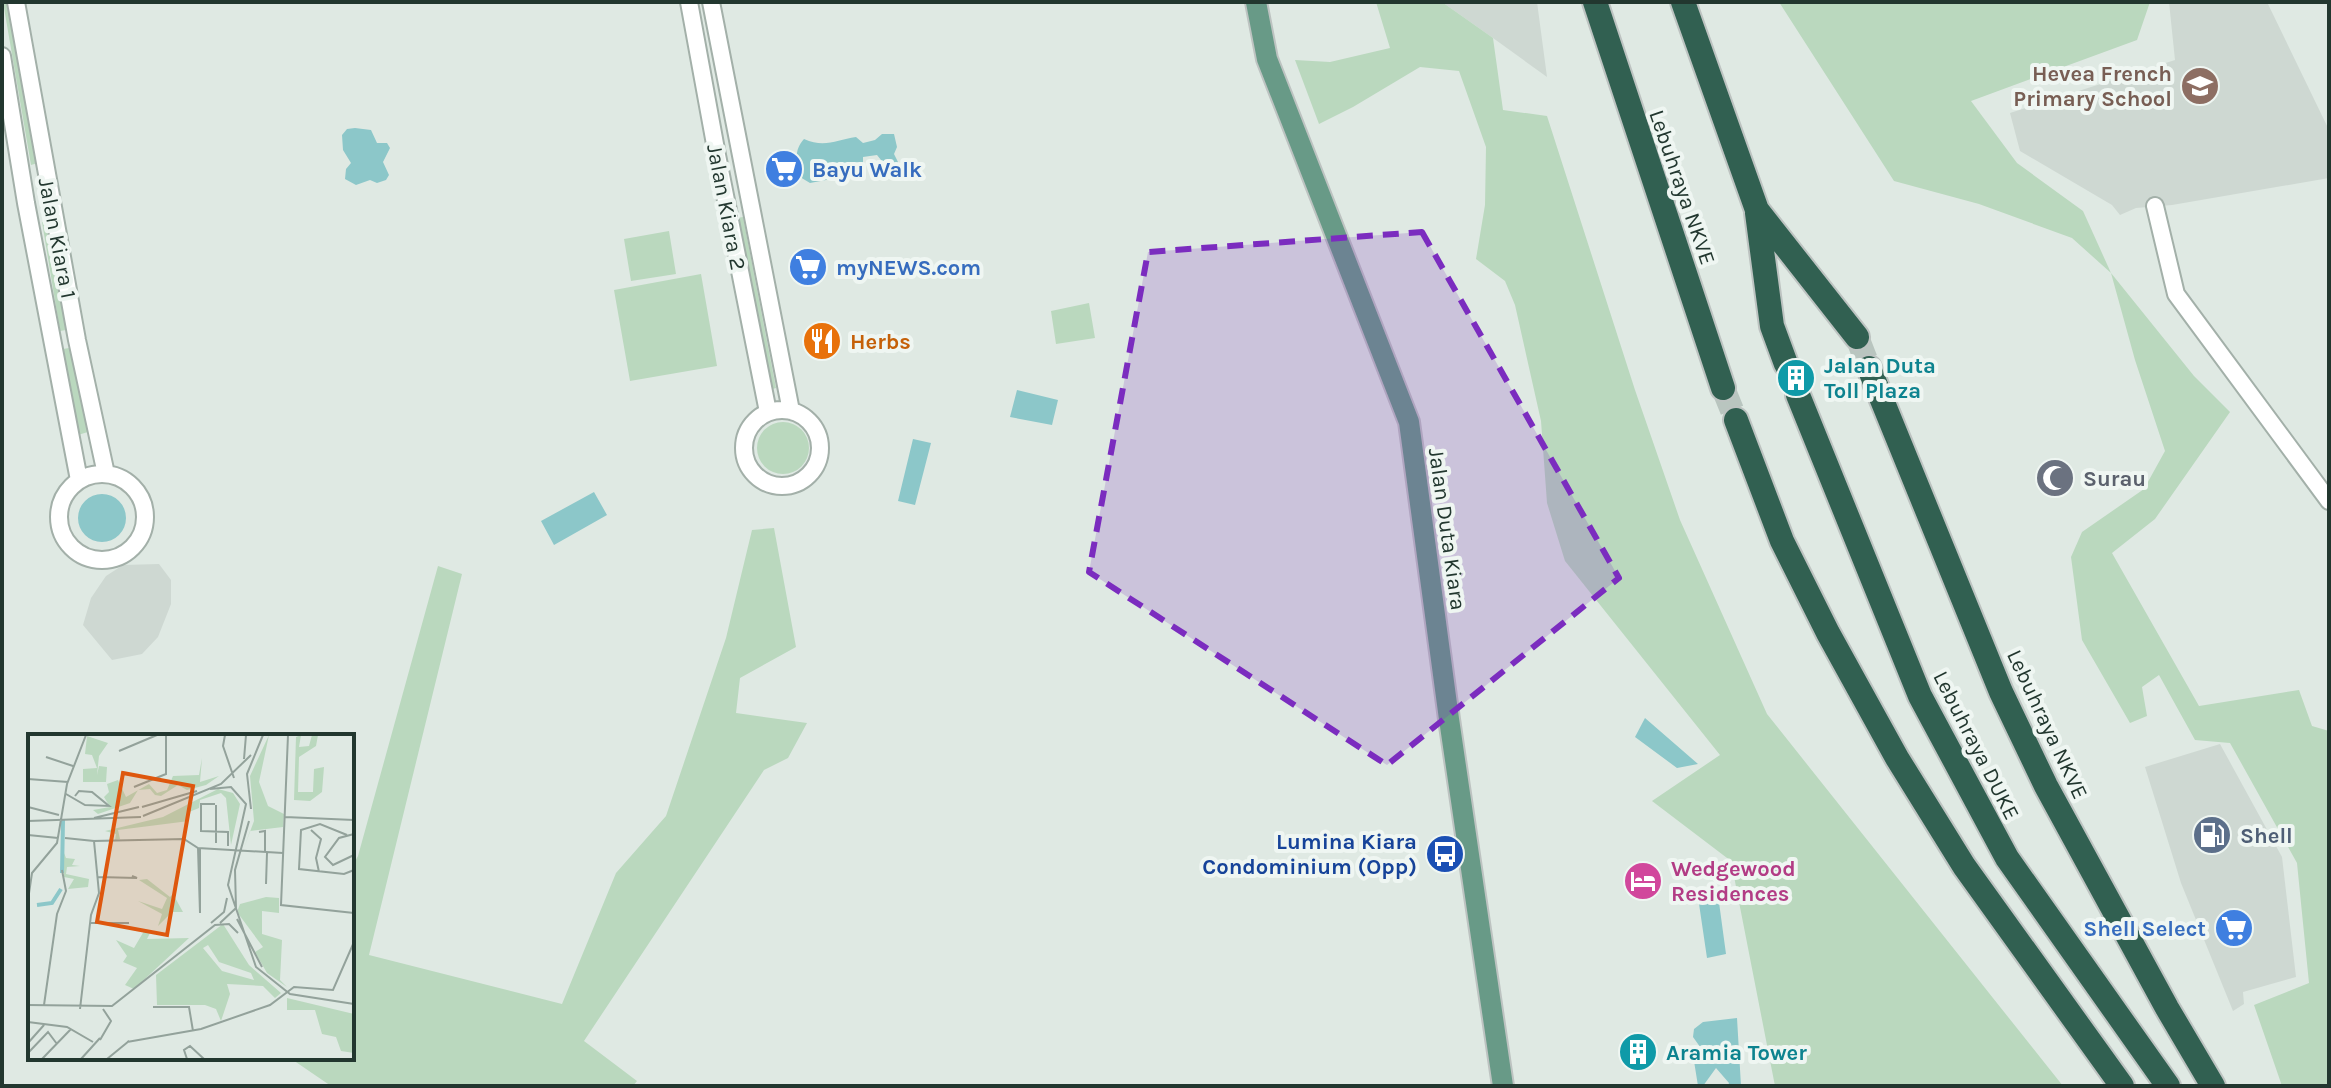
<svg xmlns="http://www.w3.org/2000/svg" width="2331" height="1088" font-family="Karla,sans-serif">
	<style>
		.built { fill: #ced8d2 }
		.green { fill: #bad8be }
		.water { fill: #8cc7c9 }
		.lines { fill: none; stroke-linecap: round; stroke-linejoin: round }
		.highway-tunnel { stroke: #b9c5bf; stroke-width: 24; stroke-dasharray: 24 12; stroke-linecap: butt }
		.minor-casing { stroke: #a3b0a9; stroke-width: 20 }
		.major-casing { stroke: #bdc3c1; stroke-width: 24 }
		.highway-casing { stroke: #bdc3c1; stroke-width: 28 }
		.minor { stroke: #fff; stroke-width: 16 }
		.major { stroke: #689a87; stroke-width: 20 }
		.highway { stroke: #316051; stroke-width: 24 }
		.marked { fill: #7b2cbf; fill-opacity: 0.2; stroke: #7b2cbf; stroke-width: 6; stroke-dasharray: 16 10; stroke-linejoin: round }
		.labels { text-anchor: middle; stroke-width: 8; stroke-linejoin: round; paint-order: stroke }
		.education-label { font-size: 22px; font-weight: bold; fill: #785e54; stroke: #eff6f2; text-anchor: end }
		.shop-label { font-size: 22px; font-weight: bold; fill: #366cbe; stroke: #eff6f2; text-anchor: start }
		.street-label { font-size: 22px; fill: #22372f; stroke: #eff6f2 }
		.food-label { font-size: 22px; font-weight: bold; fill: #c56008; stroke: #eff6f2; text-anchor: start }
		.culture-label { font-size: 22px; font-weight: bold; fill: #0d838f; stroke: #eff6f2; text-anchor: start }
		.worship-label { font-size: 22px; font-weight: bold; fill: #5b616d; stroke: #eff6f2; text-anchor: start }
		.service-label { font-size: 22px; font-weight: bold; fill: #4e5e75; stroke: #eff6f2; text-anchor: start }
		.transit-label { font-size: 22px; font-weight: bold; fill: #164399; stroke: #eff6f2; text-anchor: end }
		.hotel-label { font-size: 22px; font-weight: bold; fill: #b23c85; stroke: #eff6f2; text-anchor: start }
		.inset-river { fill: none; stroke: #8cc7c9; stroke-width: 4 }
		.inset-road { fill: none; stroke: #93a29b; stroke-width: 2 }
		.view { fill: #de570e; fill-opacity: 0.15; stroke: #de570e; stroke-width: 4 }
		.inset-edge { fill: none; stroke: #22372f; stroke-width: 4 }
	</style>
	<rect width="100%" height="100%" fill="#dfe9e3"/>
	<path class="built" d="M1442 2H1537L1547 77 1493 38Z
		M2169 2H2267L2329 130V178L2172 205 2136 208 2120 215 2112 205 2020 151 2010 113 2175 60Z
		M159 564 171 580V604L158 637 142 654 112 660 83 625 91 598 106 576 123 565Z
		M2220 744 2282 857 2296 977 2243 992 2244 1004 2233 1011 2181 883 2145 767Z"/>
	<path class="green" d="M3 2H12L41 162 31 165Z
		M1376 2H1442L1493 38 1503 110 1547 116 1635 390 1680 520 1767 714 2063 1086H1775L1731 861 1652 801 1720 755 1565 561 1547 503 1541 421 1515 305 1505 281 1476 259 1485 205 1486 147 1459 71 1420 67 1353 107 1319 124 1295 60 1330 62 1390 48Z
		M1779 2H2150L2137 40 1971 101 2017 163 2083 211 2111 273 2194 376 2230 412 2155 519 2112 553 2199 706 2299 690 2312 726 2329 731V1086H2282L2254 1005 2309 983 2297 863 2230 743 2195 740 2159 675 2142 687 2147 716 2130 723 2082 640 2071 557 2082 532 2144 489 2165 451 2135 360 2111 273 2072 238 1979 204 1894 181Z
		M743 217 776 388 769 390 737 218Z
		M52 220 72 329 60 331 42 222Z
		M669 231 676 274 631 281 624 239Z
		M701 274 717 366 630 381 614 290Z
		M1089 303 1095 338 1056 344 1051 311Z
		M75 347 91 431 78 435 63 349Z
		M757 448a26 26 0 1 1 52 0a26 26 0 1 1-52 0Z
		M774 528 796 647 740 678 736 713 807 723 788 758 764 770 584 1041 637 1081 633 1086H331L290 1058H352V867L358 856 438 566 462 574 369 955 562 1004 616 873 666 816 726 638 752 530Z"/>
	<path class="water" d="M355 128 371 130 377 143H387L390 148 383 162 389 175 386 180 377 183 370 180 356 185 345 179 346 169 351 163 343 150 342 135 347 129Z
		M882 134H894L897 147 894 154 898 162 897 170 881 176V160L877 155 863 157V173L810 183 800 177C797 162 793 151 804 139 824 148 837 140 856 137L863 143 875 140Z
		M1017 390 1058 400 1052 425 1010 417Z
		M913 439 931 443 915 505 898 501Z
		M594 492 607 515 554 545 541 521Z
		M78 518a24 24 0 1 1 48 0a24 24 0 1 1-48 0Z
		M1645 718 1698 764 1677 768 1635 737Z
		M1718 895 1726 954 1707 958 1698 897Z
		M1737 1018 1741 1086H1728L1729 1083 1716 1068 1703 1086H1698L1694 1061 1702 1058 1703 1051 1693 1037 1694 1029 1703 1022Z"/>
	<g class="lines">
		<path class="highway-tunnel" d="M1857 337 1869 368
			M1723 388 1736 420"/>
		<defs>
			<path id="minor" d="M16 2 77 340 106 474
				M689 2 717 155 768 412
				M711 2 791 411
				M2 56 26 203 79 480
				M2155 206 2176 294 2329 501
				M744 448a38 38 0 1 1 76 0a38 38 0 1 1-76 0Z
				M59 517a43 43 0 1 1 86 0a43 43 0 1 1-86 0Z"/>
			<path id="major" d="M1256 2 1267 59 1409 422 1449 719 1503 1086"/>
			<path id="highway" d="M1595 2 1723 388
				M1683 2 1757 210 1857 337
				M1757 213 1772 326 1786 364
				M1869 368 2001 692 2046 786 2167 1008 2213 1086
				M1798 395 1920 696 2007 858 2168 1086
				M1736 420 1782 541 1828 633 1897 758 1964 866 2122 1086"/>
		</defs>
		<use href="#minor" class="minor-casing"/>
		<use href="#major" class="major-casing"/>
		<use href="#highway" class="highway-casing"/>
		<use href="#minor" class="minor"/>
		<use href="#major" class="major"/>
		<use href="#highway" class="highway"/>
	</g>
	<path class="marked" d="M1422 232 1619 578 1387 765 1089 572 1148 252Z"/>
	<defs>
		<symbol id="school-disc" viewBox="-11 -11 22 22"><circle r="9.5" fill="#8d6e63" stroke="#eff6f2"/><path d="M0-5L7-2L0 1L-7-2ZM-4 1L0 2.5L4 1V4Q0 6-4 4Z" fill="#fff"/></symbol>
		<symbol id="supermarket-disc" viewBox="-11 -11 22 22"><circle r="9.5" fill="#3f7fe0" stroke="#eff6f2"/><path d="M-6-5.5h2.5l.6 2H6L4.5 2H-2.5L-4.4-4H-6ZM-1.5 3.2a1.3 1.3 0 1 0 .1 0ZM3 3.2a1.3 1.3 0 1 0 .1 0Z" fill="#fff"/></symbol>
		<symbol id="restaurant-disc" viewBox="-11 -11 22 22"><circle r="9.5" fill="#e8710a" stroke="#eff6f2"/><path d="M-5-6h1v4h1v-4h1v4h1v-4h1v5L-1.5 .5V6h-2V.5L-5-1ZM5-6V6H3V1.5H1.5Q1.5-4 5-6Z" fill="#fff"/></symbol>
		<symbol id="building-disc" viewBox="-11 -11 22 22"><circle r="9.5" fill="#0f9aa8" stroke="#eff6f2"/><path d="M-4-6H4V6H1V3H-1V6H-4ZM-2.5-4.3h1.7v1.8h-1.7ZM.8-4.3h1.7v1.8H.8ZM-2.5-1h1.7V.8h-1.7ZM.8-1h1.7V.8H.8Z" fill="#fff"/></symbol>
		<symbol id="mosque-disc" viewBox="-11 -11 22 22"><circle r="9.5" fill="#6b7280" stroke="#eff6f2"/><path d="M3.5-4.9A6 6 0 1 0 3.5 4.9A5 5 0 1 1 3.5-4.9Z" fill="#fff"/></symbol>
		<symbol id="fuel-disc" viewBox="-11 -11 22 22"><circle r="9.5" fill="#5c6f8a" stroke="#eff6f2"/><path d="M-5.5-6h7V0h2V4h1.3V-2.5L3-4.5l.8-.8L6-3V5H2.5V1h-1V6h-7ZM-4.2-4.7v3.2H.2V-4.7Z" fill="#fff"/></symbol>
		<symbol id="bus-disc" viewBox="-11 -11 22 22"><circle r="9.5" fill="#1a4fb4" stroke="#eff6f2"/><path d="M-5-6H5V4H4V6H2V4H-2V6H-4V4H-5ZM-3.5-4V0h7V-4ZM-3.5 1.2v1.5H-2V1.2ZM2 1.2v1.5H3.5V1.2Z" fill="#fff"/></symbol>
		<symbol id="hotel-disc" viewBox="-11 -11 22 22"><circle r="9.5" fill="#d1479c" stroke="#eff6f2"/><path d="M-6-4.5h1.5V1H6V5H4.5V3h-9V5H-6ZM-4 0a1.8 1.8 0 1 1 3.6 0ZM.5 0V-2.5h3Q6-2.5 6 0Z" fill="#fff"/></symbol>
	</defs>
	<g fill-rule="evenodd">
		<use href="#school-disc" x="2178" y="64" width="44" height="44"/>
		<use href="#supermarket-disc" x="762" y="147" width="44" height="44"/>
		<use href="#supermarket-disc" x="786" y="245" width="44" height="44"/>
		<use href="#restaurant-disc" x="800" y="319" width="44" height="44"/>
		<use href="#building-disc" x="1774" y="356" width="44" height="44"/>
		<use href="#mosque-disc" x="2033" y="456" width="44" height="44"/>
		<use href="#fuel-disc" x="2190" y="813" width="44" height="44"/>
		<use href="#bus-disc" x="1423" y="832" width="44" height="44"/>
		<use href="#hotel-disc" x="1621" y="859" width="44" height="44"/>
		<use href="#supermarket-disc" x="2212" y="906" width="44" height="44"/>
		<use href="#building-disc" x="1616" y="1030" width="44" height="44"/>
	</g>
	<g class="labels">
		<g class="education-label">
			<text x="2172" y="81">Hevea French<tspan x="2172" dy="25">Primary School</tspan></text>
		</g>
		<g class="shop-label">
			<text x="812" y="177">Bayu Walk</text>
			<text x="836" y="275">myNEWS.com</text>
			<text x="2206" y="936" text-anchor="end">Shell Select</text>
		</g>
		<g class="street-label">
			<text transform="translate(1683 187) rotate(71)" y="8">Lebuhraya NKVE</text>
			<text transform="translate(727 207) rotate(79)" y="8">Jalan Kiara 2</text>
			<text transform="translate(58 238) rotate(79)" y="8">Jalan Kiara 1</text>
			<text transform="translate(1448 529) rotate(82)" y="8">Jalan Duta Kiara</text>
			<text transform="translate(2048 724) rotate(65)" y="8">Lebuhraya NKVE</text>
			<text transform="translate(1977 745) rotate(63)" y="8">Lebuhraya DUKE</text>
		</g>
		<g class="food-label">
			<text x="850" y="349">Herbs</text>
		</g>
		<g class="culture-label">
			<text x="1824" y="373">Jalan Duta<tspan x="1824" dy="25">Toll Plaza</tspan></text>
			<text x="1666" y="1060">Aramia Tower</text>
		</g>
		<g class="worship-label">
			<text x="2083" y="486">Surau</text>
		</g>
		<g class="service-label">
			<text x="2240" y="843">Shell</text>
		</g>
		<g class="transit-label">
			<text x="1417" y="849">Lumina Kiara<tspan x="1417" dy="25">Condominium (Opp)</tspan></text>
		</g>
		<g class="hotel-label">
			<text x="1671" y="876">Wedgewood<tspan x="1671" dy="25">Residences</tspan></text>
		</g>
	</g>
	<g transform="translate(28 734)">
		<rect width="326" height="326" fill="#dfe9e3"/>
		<path d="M241 1 231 48 240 72 256 80 255 93 222 97 216 114 226 87 222 42ZM273 1 271 13 281 12 284 1H290L288 12 271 23 270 58H285L286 35 296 33 294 58 282 67 266 66 268 3ZM59 2 80 9 71 22 69 41 71 32 79 33 78 48H55V35L69 34 64 21 57 20ZM174 24 172 48 191 42 178 51 159 56 150 51 133 62 127 61 122 55 110 56 102 69 70 80 65 76 82 73 76 63 81 58 79 50 90 46 98 63 121 50 129 59 139 56 145 42 171 41ZM190 55 205 59 212 70 203 111 198 64 193 59 172 66 171 74 161 78V87L90 96 92 105 87 106 88 100 77 97 135 83ZM34 114 38 124 47 125 44 131 52 132 39 133 38 140 61 145 60 153 40 155 46 145 36 143ZM119 145 142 163 145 160 155 178H144L130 192 134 180 110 167 134 175 139 164 111 146ZM238 163 251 164V179L234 177V200L254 206 252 246 259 253 239 239 227 218 235 213 209 178 212 170ZM195 190 221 231 253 259 247 264 235 252 199 250 202 260 193 287 188 275 177 271H129L128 241ZM180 211 191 228 223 239 226 246 194 237 175 214ZM116 197 122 199 119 205 161 204 106 255 97 251 109 234 95 228 99 222 88 206 106 214ZM259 264 326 280V319L313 317 308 303 294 300 287 276H259Z" fill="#bad8be" fill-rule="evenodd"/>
		<path class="inset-river" d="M34 139 35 86M9 171 24 169 33 155"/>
		<path class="inset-road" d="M197 1 195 12 206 44M260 1 253 171 326 179M91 17 129 1M18 23 45 32M216 25 218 1M0 45 40 48M106 53 138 40V1M182 55 203 53 218 70 200 151 228 233 262 260 326 270M38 60 57 71 81 72 64 58 51 57 47 62M187 70H173V97L200 98V112M188 71V109M0 73 31 81M114 73 169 57M223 75 219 40 235 1M115 82 193 50 223 21M257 83 326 86M66 84 111 73M0 87 113 83M283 96 293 105 288 124 291 138M231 98 237 97V119M326 100 311 104 297 123 305 131 326 121M0 101 30 104M319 101 292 90 273 96 271 135 316 140 326 136M37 104 66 107M170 114 172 179V114M70 143 109 144 104 142M238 150 239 119M0 166 4 139 29 109 39 50 58 1M209 185 234 233M63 189H101M183 189 196 178 199 164M192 189 208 174 207 136 221 87M0 271 84 272 187 191 201 190 210 199M16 271 29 180 38 157 34 136M125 273H161L165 297M52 275 63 181 71 159 66 107 156 105 170 114 255 119M0 288 39 293 65 308M72 306 83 287 75 275M99 308 173 295 242 271 266 253 305 256 326 208M0 309 16 291M0 319 20 298 29 310M14 325 43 295M53 325 72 304M79 325 101 307M159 325 156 316 162 312 176 325"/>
		<path class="view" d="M95 39 165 52 139 201 69 188Z"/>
		<rect width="326" height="326" class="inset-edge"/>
	</g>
	<rect width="2331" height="1088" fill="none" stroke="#22372f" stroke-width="8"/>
</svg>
